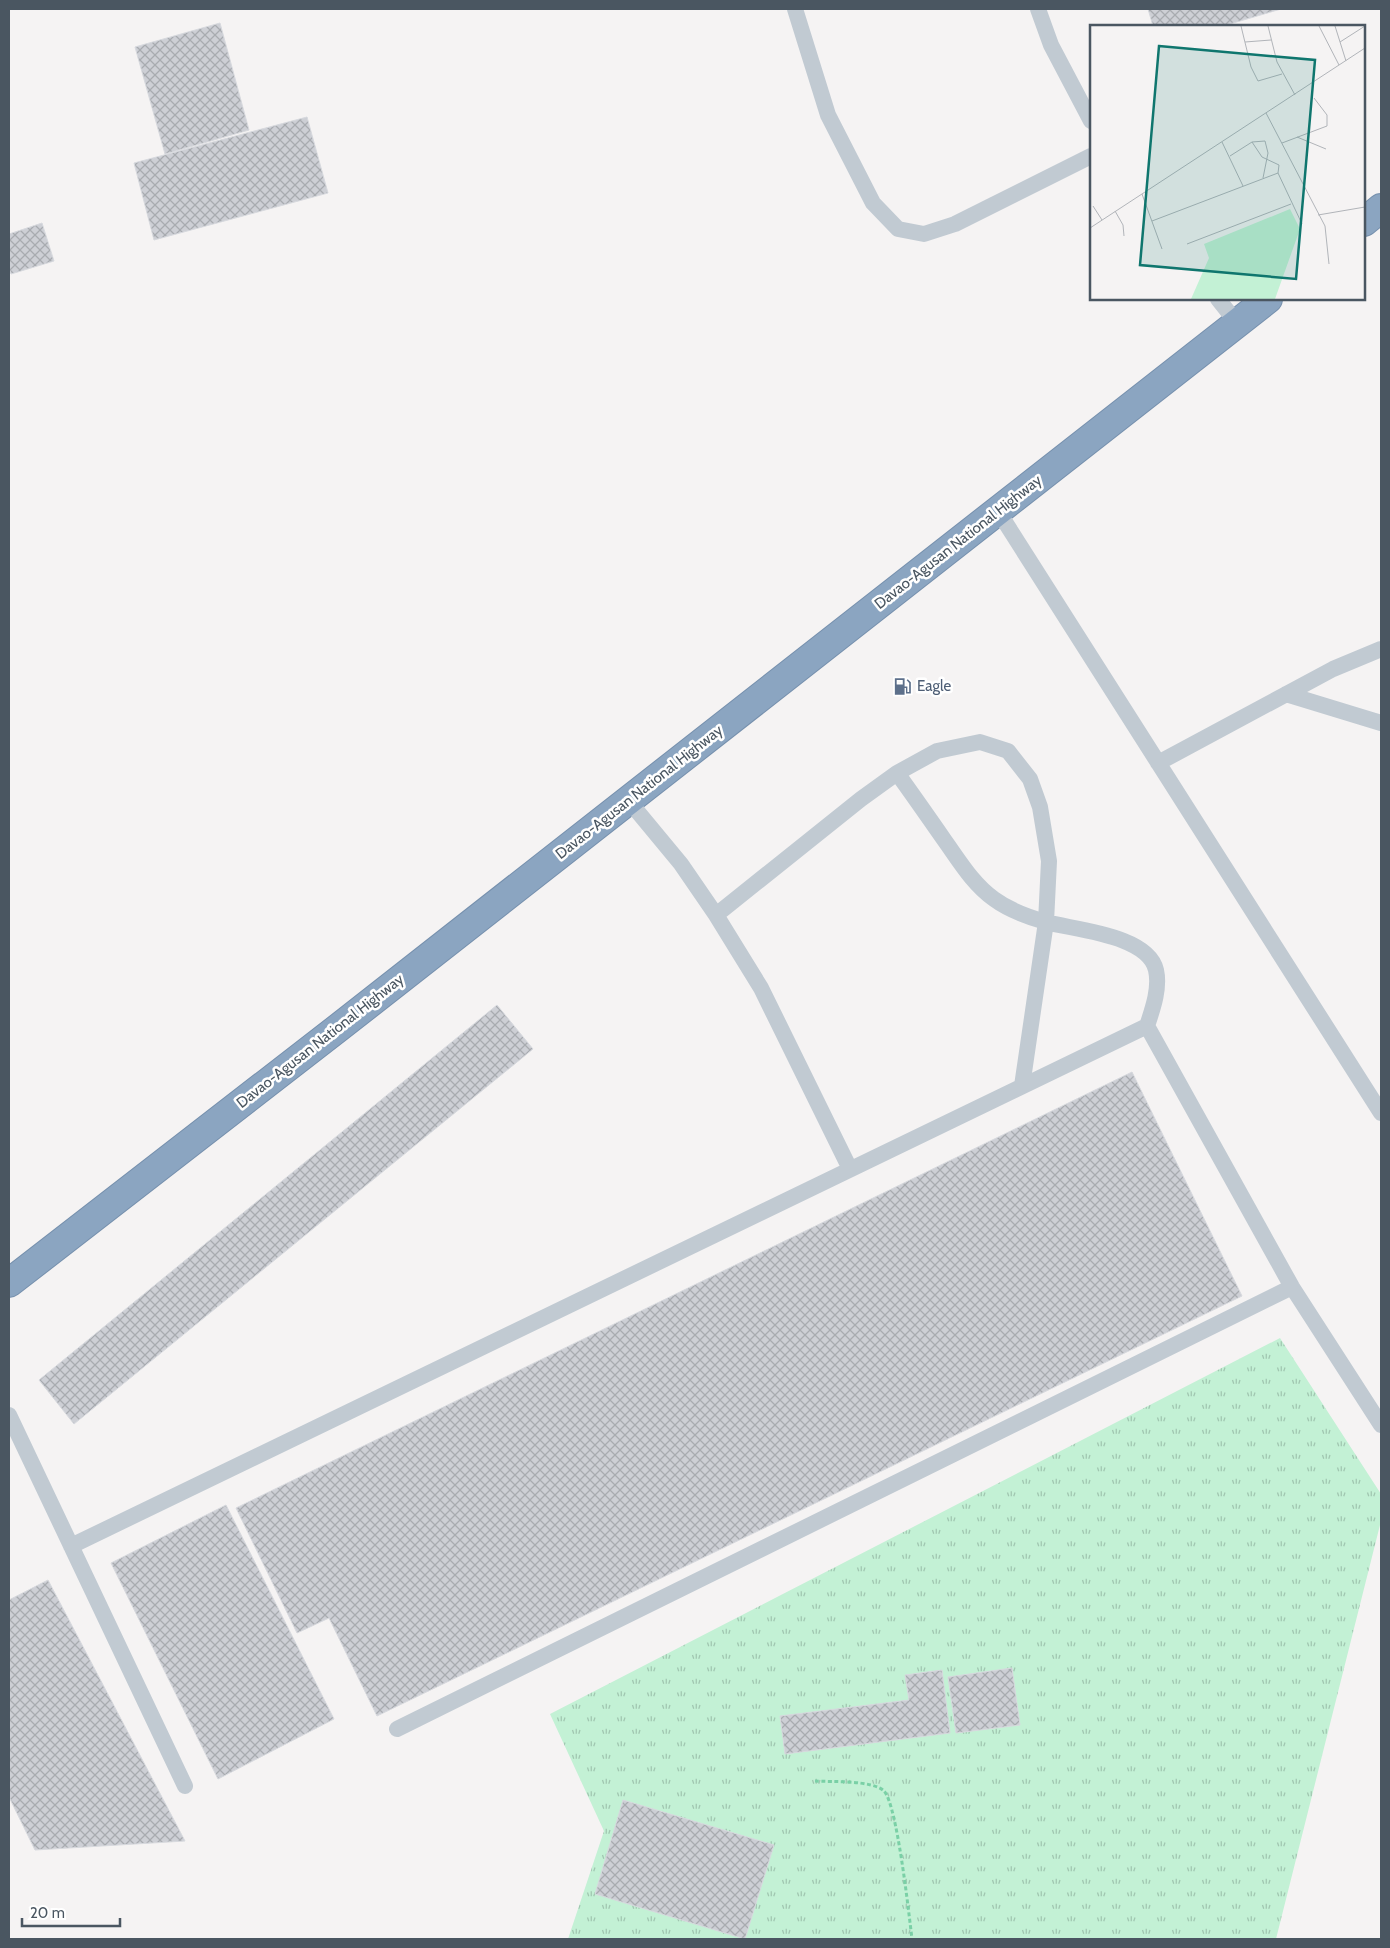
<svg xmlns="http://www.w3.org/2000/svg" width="1390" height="1948" font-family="Cabin,sans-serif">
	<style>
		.grass { fill: url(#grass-tufts) }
		.building { fill: url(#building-cross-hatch); stroke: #d7d9de }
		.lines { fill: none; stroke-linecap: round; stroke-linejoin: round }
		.highway-casing { stroke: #7690ad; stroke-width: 30 }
		.path { stroke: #7ad0a6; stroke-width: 3; stroke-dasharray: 4 2.5; stroke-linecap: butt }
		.lane { stroke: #c1cad2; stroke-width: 16 }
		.highway { stroke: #8ba5c1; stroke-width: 28 }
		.labels { text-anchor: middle; stroke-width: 5; stroke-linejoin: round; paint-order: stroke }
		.street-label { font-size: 15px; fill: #4a5661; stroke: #fff }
		.service-label { font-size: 15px; fill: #4e5e75; stroke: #fff; text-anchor: start }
		.inset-road { fill: none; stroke: #b1b4b9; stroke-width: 1 }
		.view { fill: #0f766e; fill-opacity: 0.15; stroke: #0f766e; stroke-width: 2.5 }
		.inset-edge { fill: none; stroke: #4a5661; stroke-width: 2.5 }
	</style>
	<defs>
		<pattern id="grass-tufts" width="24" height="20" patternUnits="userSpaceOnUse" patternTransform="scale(1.25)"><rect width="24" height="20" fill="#c3f1d5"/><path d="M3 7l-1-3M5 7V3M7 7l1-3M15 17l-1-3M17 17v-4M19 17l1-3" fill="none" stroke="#a0c6b0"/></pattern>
		<pattern id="building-cross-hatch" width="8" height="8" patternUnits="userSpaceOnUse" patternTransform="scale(1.25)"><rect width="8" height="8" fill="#cdcfd5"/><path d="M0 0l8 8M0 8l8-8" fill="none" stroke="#a8abb0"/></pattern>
	</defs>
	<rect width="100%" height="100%" fill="#f5f3f3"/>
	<path class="grass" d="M1280 1338 1381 1494V1521L1276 1939H568L604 1831 550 1714Z"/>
	<path class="building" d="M1148 9H1281L1223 26H1153Z
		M220 23 249 130 165 154 135 47Z
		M307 117 328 193 154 240 134 163Z
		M42 223 54 261 11 274 9 268V234Z
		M497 1005 533 1049 74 1424 39 1380Z
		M1132 1072 1242 1296 377 1716 329 1618 297 1633 236 1508Z
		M226 1505 334 1719 218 1779 111 1563Z
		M48 1580 185 1841 35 1850 9 1797V1600Z
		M1012 1668 1020 1725 956 1733 948 1677Z
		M942 1670 950 1733 785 1754 780 1716 909 1700 905 1675Z
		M623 1800 774 1845 745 1939 595 1894Z"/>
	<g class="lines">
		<defs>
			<path id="highway" d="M1364 222 1381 208
				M9 1283 338 1028 1268 299"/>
		</defs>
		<use href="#highway" class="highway-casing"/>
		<path class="path" d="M815 1781C831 1782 873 1780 884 1791 897 1804 909 1915 912 1939"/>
		<path class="lane" d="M795 9 828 115 873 203 898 229 924 234 955 224 1091 156
			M1038 9 1051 45 1091 121
			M1218 299 1237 323
			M998 511 1381 1113
			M1286 694 1381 723
			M1158 763 1333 669 1381 649
			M897 773C913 795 929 818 945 841 960 862 973 884 994 899 1009 910 1028 917 1046 922 1075 930 1148 935 1156 970 1160 988 1153 1008 1147 1026L1292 1287 1381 1425
			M628 800 681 864 716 915 761 988 850 1169
			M716 915 861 799 897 773 937 751 980 742 1008 751 1030 779 1040 807 1049 861 1046 922 1022 1086
			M9 1415 185 1786
			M71 1546 1147 1026
			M397 1729 1292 1287"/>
		<use href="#highway" class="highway"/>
	</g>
	<defs>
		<symbol id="fuel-bare" viewBox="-9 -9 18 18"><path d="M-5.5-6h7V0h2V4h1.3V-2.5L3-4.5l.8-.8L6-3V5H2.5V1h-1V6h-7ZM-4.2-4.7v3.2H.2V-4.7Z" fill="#5c6f8a" stroke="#fff" stroke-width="2.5" paint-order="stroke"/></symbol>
	</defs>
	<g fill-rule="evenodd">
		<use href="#fuel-bare" x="890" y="674" width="25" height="25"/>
	</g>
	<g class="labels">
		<g class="street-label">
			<text transform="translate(958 542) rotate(-38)" y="5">Davao-Agusan National Highway</text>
			<text transform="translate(639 792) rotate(-38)" y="5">Davao-Agusan National Highway</text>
			<text transform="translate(320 1041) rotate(-38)" y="5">Davao-Agusan National Highway</text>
		</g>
		<g class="service-label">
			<text x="917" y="691">Eagle</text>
		</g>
	</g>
	<g transform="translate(1090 25)">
		<rect width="275" height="275" fill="#f5f3f3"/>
		<path d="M200 184 210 204 185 274H101L119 233 114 219Z" fill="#c3f1d5"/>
		<path class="inset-road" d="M151 1 161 42 168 56 192 49M178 1 187 37 205 70M229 1 249 40M245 1 256 36M155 17 181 15M250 17 275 1M176 88 235 201 239 239M207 112 236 124M132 117 153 161M162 117 172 132 189 140 188 148 212 199M192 118 237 101V90L224 73M140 131 162 117 175 116 178 128 173 153M52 169 72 224M3 181 12 195M25 186 33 200 34 211M228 190 275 182M62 196 188 148M0 203 275 23M97 219 201 179"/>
		<path class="view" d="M69 21 225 35 206 254 50 240Z"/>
		<rect width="275" height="275" class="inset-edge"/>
	</g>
	<rect width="1390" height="1948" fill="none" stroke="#4a5661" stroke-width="20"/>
	<path d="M22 1918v8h98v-8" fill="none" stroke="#4a5661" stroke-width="2.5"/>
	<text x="30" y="1918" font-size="15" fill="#4a5661" stroke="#ffffff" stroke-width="4" paint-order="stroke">20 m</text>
</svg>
